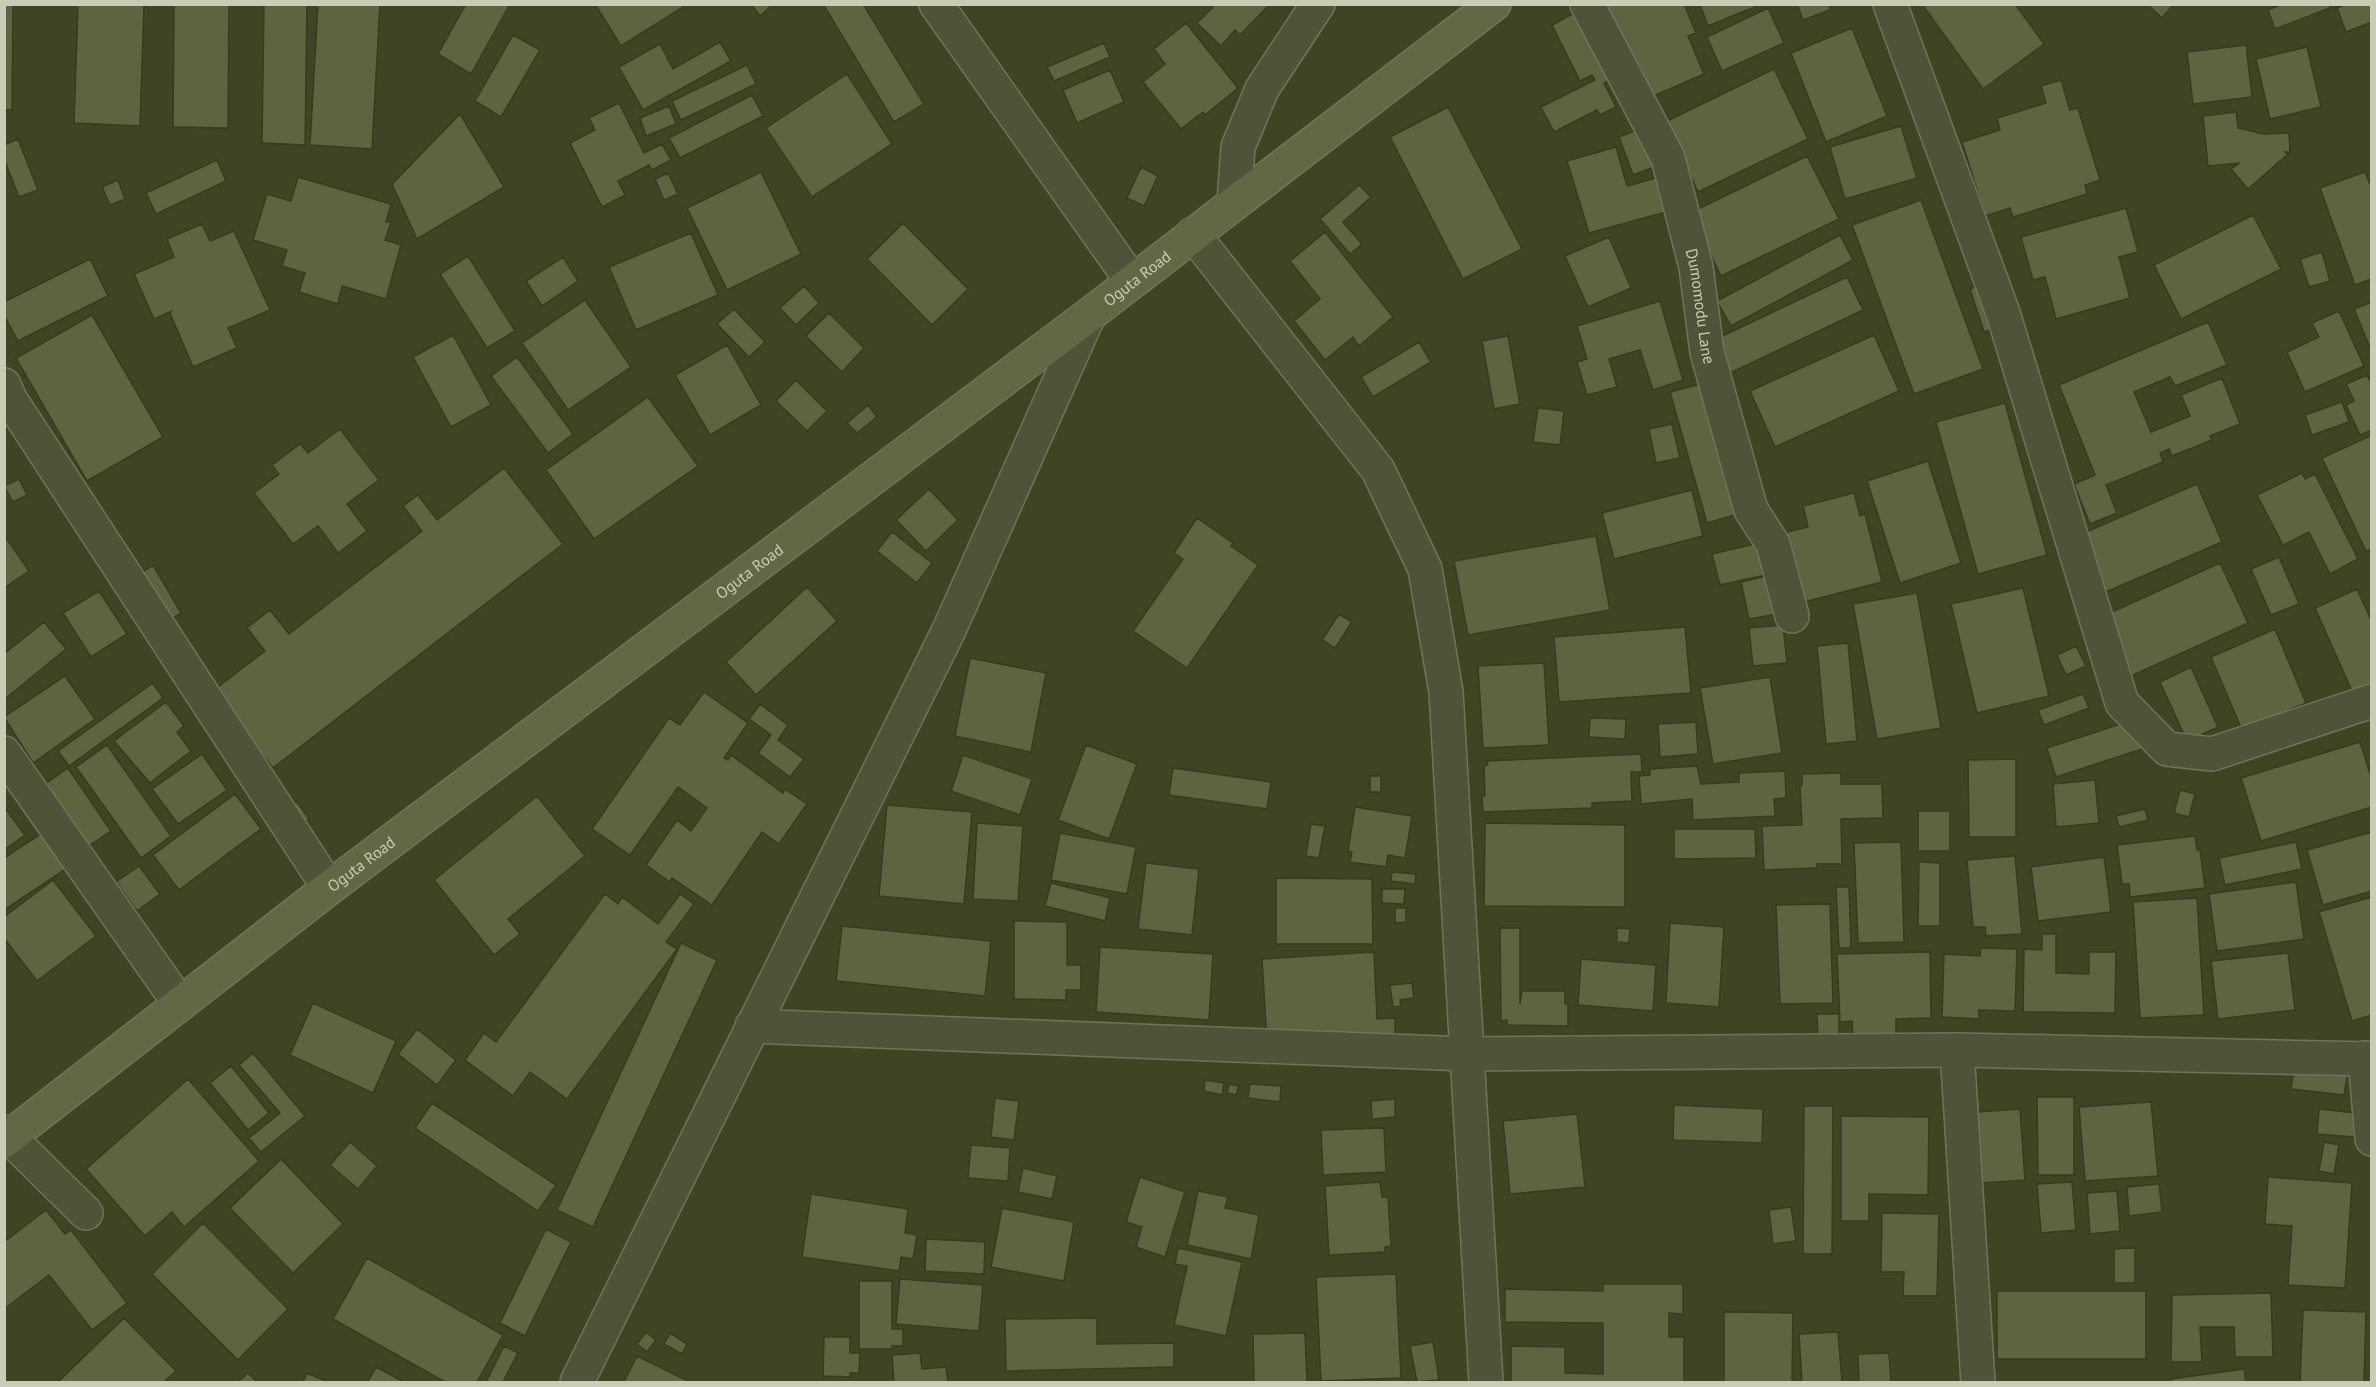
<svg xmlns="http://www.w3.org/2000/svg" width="2376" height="1387" font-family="'PT Sans',sans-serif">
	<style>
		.building { fill: #606340; stroke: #383b1f; stroke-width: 1.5 }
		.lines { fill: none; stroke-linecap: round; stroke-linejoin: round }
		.minor-casing { stroke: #71745a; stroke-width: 36 }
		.tertiary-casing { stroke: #71745a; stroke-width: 36 }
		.secondary-casing { stroke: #71745a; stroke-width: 36 }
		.minor { stroke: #505339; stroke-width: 33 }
		.tertiary { stroke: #505339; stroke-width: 33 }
		.secondary { stroke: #626746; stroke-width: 33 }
		.labels { text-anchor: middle; stroke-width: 5; stroke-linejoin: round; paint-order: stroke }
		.street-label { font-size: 16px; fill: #cacdb6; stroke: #36391d }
	</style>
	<rect width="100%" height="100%" fill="#414424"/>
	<path class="building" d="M4 4H13L12 110H4Z
		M78 4H144L140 126 74 123Z
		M174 4H229L228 128 173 127Z
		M264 4H307L305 145 262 143Z
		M318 4H380L372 149 310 145Z
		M466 4H510L471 74 438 54Z
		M595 4H688L621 46Z
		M751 4H773L760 16Z
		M823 4H863L924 104 894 122Z
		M1210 4H1270L1240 35 1235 30 1221 46 1197 23 1213 7Z
		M1600 4H1684L1696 33 1688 36 1704 74 1642 101Z
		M1700 4H1762L1708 26Z
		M1797 4H1829L1830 10 1803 20Z
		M1922 4H2015L2044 44 1983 89Z
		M2147 4H2174L2162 18Z
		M2283 4H2329L2330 8 2275 29 2268 10Z
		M2347 4H2372V22L2346 32 2337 8Z
		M1768 8 1784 43 1722 71 1707 37Z
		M1578 11 1621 74 1604 83 1616 107 1600 115 1597 110 1554 132 1541 107 1595 80 1592 75 1580 81 1552 25Z
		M1186 23 1238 88 1205 115 1203 112 1181 129 1143 82 1165 64 1154 49Z
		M1852 28 1887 116 1826 142 1791 53Z
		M513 35 540 50 501 117 475 101Z
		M720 42 731 61 643 110 619 67 660 44 673 69Z
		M1104 43 1110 57 1054 81 1047 67Z
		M2246 45 2252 97 2193 104 2187 52Z
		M2307 47 2321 107 2270 119 2256 59Z
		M747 65 756 84 681 120 672 101Z
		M1774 69 1808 139 1698 192 1665 122Z
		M1110 70 1124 102 1077 123 1063 90Z
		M847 74 892 144 812 197 766 128Z
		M2061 80 2070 110 2078 108 2100 180 2085 185 2087 194 2013 217 2010 208 1985 216 1962 142 2000 130 1997 118 2046 103 2041 86Z
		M752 95 763 116 680 158 669 138Z
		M619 103 644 153 662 144 671 160 652 170 649 165 618 181 625 195 602 207 570 143 595 130 589 118Z
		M669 106 676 124 646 136 640 118Z
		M1448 107 1522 249 1463 279 1390 137Z
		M2236 112 2238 128 2263 134 2289 133 2290 152H2285L2288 154 2248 189 2231 169 2240 163 2208 166 2203 116Z
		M460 114 504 187 417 239 392 184Z
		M1647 126 1662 164 1633 175 1619 137Z
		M1901 126 1917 178 1845 199 1830 147Z
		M18 139 38 190 19 197 4 159V145Z
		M1616 147 1627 186 1656 178 1666 212 1589 233 1567 161Z
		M1807 156 1839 219 1721 276 1690 213Z
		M217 160 226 181 156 214 146 193Z
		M1141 167 1158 176 1144 206 1127 198Z
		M761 172 801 254 727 290 687 208Z
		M2365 172 2372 189V279L2355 285 2320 188Z
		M668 173 678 194 664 200 655 179Z
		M298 177 391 204 386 222H391L385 240 401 245 386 299 342 286 338 304 299 292 305 273 282 266 287 250 253 240 267 194 291 201Z
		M118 180 125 199 110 205 102 187Z
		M1359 185 1371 197 1343 222 1362 244 1350 254 1320 219Z
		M1921 200 1983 369 1914 394 1852 225Z
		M2126 208 2138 252 2119 257 2130 298 2056 319 2045 277 2033 280 2021 237Z
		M2253 215 2281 269 2181 319 2154 265Z
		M903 223 968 289 932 325 867 259Z
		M202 224 210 241 234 231 270 310 228 328 237 348 193 367 170 313 172 311 154 319 134 274 174 257 167 239Z
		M1325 232 1393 317 1359 346 1353 337 1325 360 1294 321 1320 299 1290 261Z
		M691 233 718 295 636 330 609 267Z
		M1840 235 1853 260 1731 326 1717 301Z
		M1609 237 1631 288 1588 307 1565 256Z
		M2322 252 2330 281 2309 287 2300 259Z
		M468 256 515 331 487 348 440 274Z
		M563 257 578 281 542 306 526 281Z
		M90 259 108 296 18 341 4 315V302Z
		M1847 277 1863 310 1726 375 1710 342Z
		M1983 284 1998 327 1984 332 1970 289Z
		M804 286 819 303 796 325 780 308Z
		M585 300 631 367 568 410 522 343Z
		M1660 301 1683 380 1653 390 1640 350 1609 359 1617 387 1587 395 1577 362 1587 359 1577 326Z
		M2372 302V352L2354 309Z
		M734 309 765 342 749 357 717 324Z
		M2339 311 2364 366 2305 392 2287 352 2319 337 2312 323Z
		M829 313 864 348 842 372 806 336Z
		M92 315 163 437 87 481 16 358Z
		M2208 322 2227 365 2175 386 2170 377 2134 392 2151 432 2190 416 2181 395 2222 378 2240 424 2210 436 2212 440 2172 456 2169 449 2160 453 2163 462 2106 485 2117 513 2090 524 2074 484 2095 475 2059 385Z
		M453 335 491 405 451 427 413 357Z
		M1874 335 1899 391 1775 447 1750 391Z
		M1508 336 1520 404 1494 409 1482 341Z
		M1419 342 1431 362 1373 397 1361 377Z
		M727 345 761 405 710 435 675 375Z
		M517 357 573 434 548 453 491 376Z
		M2367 375 2372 385V430L2360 435 2346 405 2354 401 2346 384Z
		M796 380 827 411 807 431 776 401Z
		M1708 382 1745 512 1707 523 1670 392Z
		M648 397 698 466 594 539 546 470Z
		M2342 402 2349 422 2312 435 2305 415Z
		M2005 403 2047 555 1978 574 1936 422Z
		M868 405 877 417 857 433 847 423Z
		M1538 408 1564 411 1560 445 1533 442Z
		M1672 424 1680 458 1656 463 1649 429Z
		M340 429 379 480 347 504 367 531 338 553 318 526 293 544 254 493 279 474 272 465 300 444 308 453Z
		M2372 435V549L2366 551 2322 458Z
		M1928 461 1961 563 1900 583 1867 481Z
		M504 468 563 544 273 768 214 690 265 651 247 628 270 610 289 634 422 531 403 506 418 495 437 520Z
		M2302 473 2305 479 2315 474 2358 559 2330 574 2309 532 2283 545 2257 495Z
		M19 479 27 495 13 502 4 486Z
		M2197 484 2222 542 2101 594 2077 536Z
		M929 489 958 520 926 551 896 520Z
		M1692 490 1703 536 1614 559 1602 513Z
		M1854 493 1860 516 1865 514 1882 582 1800 603 1783 533 1808 527 1803 506Z
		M1197 518 1233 543 1231 546 1258 565 1187 668 1133 631 1183 559 1174 553Z
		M892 532 932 563 917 583 877 551Z
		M4 535 29 571 4 588Z
		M1596 536 1610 610 1468 635 1454 561Z
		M1763 542 1770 574 1720 585 1712 554Z
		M2279 557 2299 604 2271 615 2251 569Z
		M2220 563 2248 623 2131 676 2103 616Z
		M153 565 181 613 162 625 133 578Z
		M1775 574 1783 613 1749 619 1741 582Z
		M807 587 837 621 756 695 726 662Z
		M2023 588 2049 696 1977 713 1951 604Z
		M2357 589 2372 622V683L2352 691 2315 608Z
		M99 591 127 634 91 657 63 613Z
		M1917 593 1941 728 1877 739 1853 604Z
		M1339 614 1352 622 1335 648 1322 640Z
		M44 622 66 649 5 699 4 654Z
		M1783 625 1787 663 1753 666 1749 628Z
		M1685 627 1691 693 1559 702 1554 637Z
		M2275 629 2306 703 2242 730 2211 657Z
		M1848 643 1857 741 1826 744 1817 646Z
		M2076 646 2086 666 2066 675 2057 655Z
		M970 658 1046 673 1031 752 955 736Z
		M1544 663 1549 745 1483 748 1478 666Z
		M2191 667 2218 727 2187 741 2160 682Z
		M65 676 95 719 33 763 4 717Z
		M1770 677 1782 753 1713 764 1700 688Z
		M153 683 163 698 69 766 58 751Z
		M704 692 748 723 724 758 728 760 731 755 783 793 785 789 807 804 779 844 762 832 712 905 672 878 670 882 646 865 677 820 691 831 707 808 678 787 630 855 592 829 669 718 680 725Z
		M2083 694 2089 708 2044 725 2038 710Z
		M166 702 184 726 177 732 191 751 150 783 114 741Z
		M760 704 788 725 778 740 804 759 790 777 758 753 771 735 749 719Z
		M1590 718 1626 719 1625 739 1589 737Z
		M2133 720 2142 749 2056 777 2047 748Z
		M1696 722 1698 754 1660 757 1658 724Z
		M2360 742 2372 780V807L2261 841 2241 778Z
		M107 745 171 836 141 858 76 767Z
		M1086 745 1137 764 1109 839 1058 820Z
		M202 754 227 790 178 824 152 789Z
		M1641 754 1642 772H1631L1632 801 1592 803V808L1483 812 1482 796H1485L1484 766 1488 765 1487 761Z
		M963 755 1032 779 1020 815 951 791Z
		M2016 759V837H1969L1968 760Z
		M1697 766 1701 784 1739 782V773L1785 771 1786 798 1774 799 1775 816 1693 820 1692 799 1641 804 1639 776 1650 775V769Z
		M68 768 111 831 87 847 44 785Z
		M1173 768 1271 782 1267 809 1169 795Z
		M1841 773V784H1882L1883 818 1841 819 1842 864H1817V868L1764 870 1762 826 1802 825 1800 786 1802 785V774Z
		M1370 776H1381V792H1370Z
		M2095 780 2099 823 2056 827 2053 784Z
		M2180 790 2195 794 2189 817 2174 813Z
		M235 794 261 829 179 890 153 855Z
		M537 796 585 856 508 919 520 934 494 955 434 880Z
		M297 802 309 819 295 829 283 812Z
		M887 805 972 812 964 904 879 896Z
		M4 807 25 835 4 850Z
		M1355 807 1412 816 1405 858 1388 855 1386 867 1350 862 1352 852 1348 851Z
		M2145 809 2148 820 2119 827 2116 816Z
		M1918 811H1950V851H1918Z
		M977 823 1023 826 1018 901 973 899Z
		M1485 823 1625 825V907L1484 906Z
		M1311 824 1325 826 1319 858 1306 856Z
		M1674 829H1755L1756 858 1674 859Z
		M2372 832V891L2323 905 2307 850Z
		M42 833 66 869 4 910V858Z
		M1060 833 1136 847 1127 894 1051 880Z
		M2195 836 2197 850H2200L2205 888 2130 897 2129 884H2122L2117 845Z
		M1901 842 1904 942 1858 943 1854 843Z
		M2296 842 2302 869 2225 885 2219 858Z
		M2015 856 2022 934 1986 936 1985 927H1973L1967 860Z
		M2104 857 2111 912 2038 921 2031 867Z
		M1919 862 1940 863V926H1918Z
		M1146 863 1199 869 1192 935 1138 929Z
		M139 866 160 894 137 911 116 882Z
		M1392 872 1416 874 1415 884 1391 881Z
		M1276 878 1372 879 1373 944H1276Z
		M53 880 96 936 37 981 4 938V917Z
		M2296 882 2304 939 2217 951 2209 894Z
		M1051 883 1110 898 1105 921 1045 906Z
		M1836 887H1849L1851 948H1839Z
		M1382 889H1405L1404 904 1382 903Z
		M605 894 618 904 622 897 658 924 680 894 694 904 666 942 677 949 567 1099 530 1072 513 1096 465 1060 484 1033 496 1042Z
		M2372 897V1015L2352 1021 2319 912Z
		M2197 898 2204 1015 2140 1018 2133 902Z
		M1830 904 1833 1003 1780 1004 1776 905Z
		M1395 908H1406V922L1395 923Z
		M1014 921 1067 922V965H1081V990H1066V1000L1014 999Z
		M1670 923 1724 927 1719 1007 1666 1003Z
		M842 926 991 941 985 996 836 981Z
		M1500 928H1520V1004L1522 991H1565V1004H1568V1026L1507 1025V1020L1501 1021Z
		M1617 928 1630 929 1629 943 1617 942Z
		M2042 934H2056V973L2089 974V952H2116L2115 1013 2023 1012 2024 949 2042 950Z
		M681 943 717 960 593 1227 557 1210Z
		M1100 947 1213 954 1209 1020 1096 1012Z
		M1981 948 2017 949 2015 1011 1979 1010V1019L1942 1017 1944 954 1980 956Z
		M1374 952 1377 1019 1395 1018V1039L1267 1042 1262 959Z
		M1930 952 1931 1018 1896 1019V1039L1853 1040 1852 1021 1840 1022 1837 954Z
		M2288 953 2295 1010 2218 1019 2211 961Z
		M1581 959 1656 965 1653 1011 1578 1005Z
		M1412 983 1414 998 1400 1000 1401 1006 1393 1007 1390 985Z
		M313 1003 396 1041 373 1093 290 1055Z
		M1817 1014H1839V1040H1818Z
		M417 1029 456 1060 437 1085 398 1054Z
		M253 1053 305 1116 261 1152 249 1138 280 1113 239 1065Z
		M2295 1063 2348 1071 2344 1095 2291 1089Z
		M231 1066 269 1113 248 1130 210 1083Z
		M188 1079 259 1161 184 1227 172 1212 145 1236 86 1169Z
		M1205 1080 1224 1083 1222 1095 1204 1091Z
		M1229 1084 1239 1086 1236 1095 1227 1093Z
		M1250 1084 1281 1086 1280 1102 1248 1098Z
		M2037 1097H2074V1175H2038Z
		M995 1098 1019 1101 1014 1140 991 1137Z
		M1395 1099V1117L1372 1119 1371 1101Z
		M2151 1102 2158 1176 2085 1181 2079 1107Z
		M432 1103 556 1185 538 1211 415 1128Z
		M1674 1105 1763 1109 1762 1143 1673 1140Z
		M1804 1106H1833L1832 1254H1803Z
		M2020 1109 2025 1180 1969 1184 1965 1113Z
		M2319 1109 2356 1113 2354 1137 2317 1134Z
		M1577 1114 1585 1187 1510 1194 1503 1121Z
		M1841 1116 1929 1117 1928 1195 1869 1194V1221H1841Z
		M1384 1128 1386 1172 1323 1175 1321 1130Z
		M350 1142 377 1166 358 1189 330 1165Z
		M2324 1142 2339 1145 2334 1174 2319 1171Z
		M971 1145 1010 1148 1008 1181 968 1178Z
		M281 1159 343 1224 293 1273 230 1208Z
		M1023 1168 1057 1176 1052 1199 1018 1192Z
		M1140 1177 1185 1192 1165 1257 1136 1247 1142 1227 1126 1222Z
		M2268 1177 2352 1183 2345 1288 2288 1285 2292 1226 2265 1224Z
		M1380 1182 1382 1197H1388L1391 1246 1385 1247V1252L1329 1255 1325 1186Z
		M2072 1182 2076 1230 2041 1233 2037 1184Z
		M2159 1184 2162 1212 2129 1216 2127 1187Z
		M1198 1191 1228 1197 1225 1208 1259 1215 1251 1259 1187 1245Z
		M2117 1191 2120 1231 2090 1234 2087 1193Z
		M811 1194 908 1209 905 1233 917 1235 913 1259 901 1257 899 1271 802 1257Z
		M1791 1207 1796 1241 1773 1244 1769 1210Z
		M1002 1208 1074 1222 1064 1281 991 1267Z
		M46 1210 65 1234 71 1230 127 1303 92 1330 49 1275 4 1309V1242Z
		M1882 1213 1939 1214 1937 1296H1903L1904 1272H1881Z
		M203 1223 288 1309 238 1360 152 1274Z
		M546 1229 571 1242 525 1336 500 1323Z
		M926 1239 985 1242 984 1274 925 1271Z
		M1178 1248 1242 1262 1226 1336 1174 1325 1187 1266 1175 1264Z
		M2135 1248V1283H2114V1249Z
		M367 1258 503 1335 477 1382H445L333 1319Z
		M1396 1274 1401 1378 1321 1381 1316 1277Z
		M900 1279 983 1285 979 1331 896 1324Z
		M859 1281H892V1329H903V1346H892V1349H859Z
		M1603 1284H1683V1314L1669 1313V1337H1684V1382H1511V1346L1565 1347V1373L1603 1374V1323L1505 1322V1289L1603 1291Z
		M1997 1291H2146V1359H1997Z
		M2271 1293 2273 1357H2235L2234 1327H2200L2202 1362H2171L2172 1295Z
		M2303 1310 2366 1312 2364 1382H2300Z
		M1724 1312 1793 1313 1792 1382H1724Z
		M124 1318 176 1371 164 1382H58Z
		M1097 1318V1344L1174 1343V1367L1006 1371 1005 1319Z
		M646 1332 656 1340 647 1352 637 1344Z
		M1838 1332 1842 1382H1802L1799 1334Z
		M670 1333 687 1344 682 1354 664 1344Z
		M1305 1333 1307 1382H1254L1253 1334Z
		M824 1337H850V1353H860L859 1373H850V1377L823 1376Z
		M1433 1342 1439 1380 1417 1382 1410 1346Z
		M504 1346 518 1353 503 1382H486Z
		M920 1353 922 1369 946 1367 948 1382H894L892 1355Z
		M1889 1353 1891 1382H1859L1858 1354Z
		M637 1356 690 1382H624Z
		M376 1367 404 1382H368Z
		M2244 1369 2246 1382H2171V1379Z
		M248 1373 257 1382H238Z
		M307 1373 328 1382H303Z
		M307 1373 328 1382H303Z"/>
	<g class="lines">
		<defs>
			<g id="minor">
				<path id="s1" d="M1587 4 1668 158 1696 267 1707 352 1751 510 1773 544 1792 616"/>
				<path d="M1890 4 2003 313 2122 703 2167 749 2212 754 2372 701"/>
				<path d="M1234 203 1238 147 1262 89 1318 4"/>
				<path d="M4 385 10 399 329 888"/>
				<path d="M4 753 180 1004"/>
				<path d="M752 1026 1467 1054 1957 1050 2372 1059"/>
				<path d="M1957 1050 1978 1382"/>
				<path d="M2365 1058 2372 1139"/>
				<path d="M4 1132 86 1213"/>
			</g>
			<path id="tertiary" d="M936 4 1132 281
				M1193 234 1378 470 1425 569 1446 692 1486 1382
				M577 1382 949 630 1089 315"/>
			<g id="secondary">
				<path id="s2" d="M4 1141 329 888 1089 315 1494 4"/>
			</g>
		</defs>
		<use href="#minor" class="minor-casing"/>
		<use href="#tertiary" class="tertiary-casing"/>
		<use href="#secondary" class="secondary-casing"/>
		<use href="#minor" class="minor"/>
		<use href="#tertiary" class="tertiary"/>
		<use href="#secondary" class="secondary"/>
	</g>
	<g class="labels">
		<g class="street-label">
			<text dy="6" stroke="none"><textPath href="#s2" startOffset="1424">Oguta Road</textPath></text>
			<text dy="6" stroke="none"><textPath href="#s1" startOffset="326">Dumomodu Lane</textPath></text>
			<text dy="6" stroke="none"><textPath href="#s2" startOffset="938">Oguta Road</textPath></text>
			<text dy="6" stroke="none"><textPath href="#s2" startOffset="452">Oguta Road</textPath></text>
		</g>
	</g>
	<rect width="2376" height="1387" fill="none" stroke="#cacdb6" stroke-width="12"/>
</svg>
